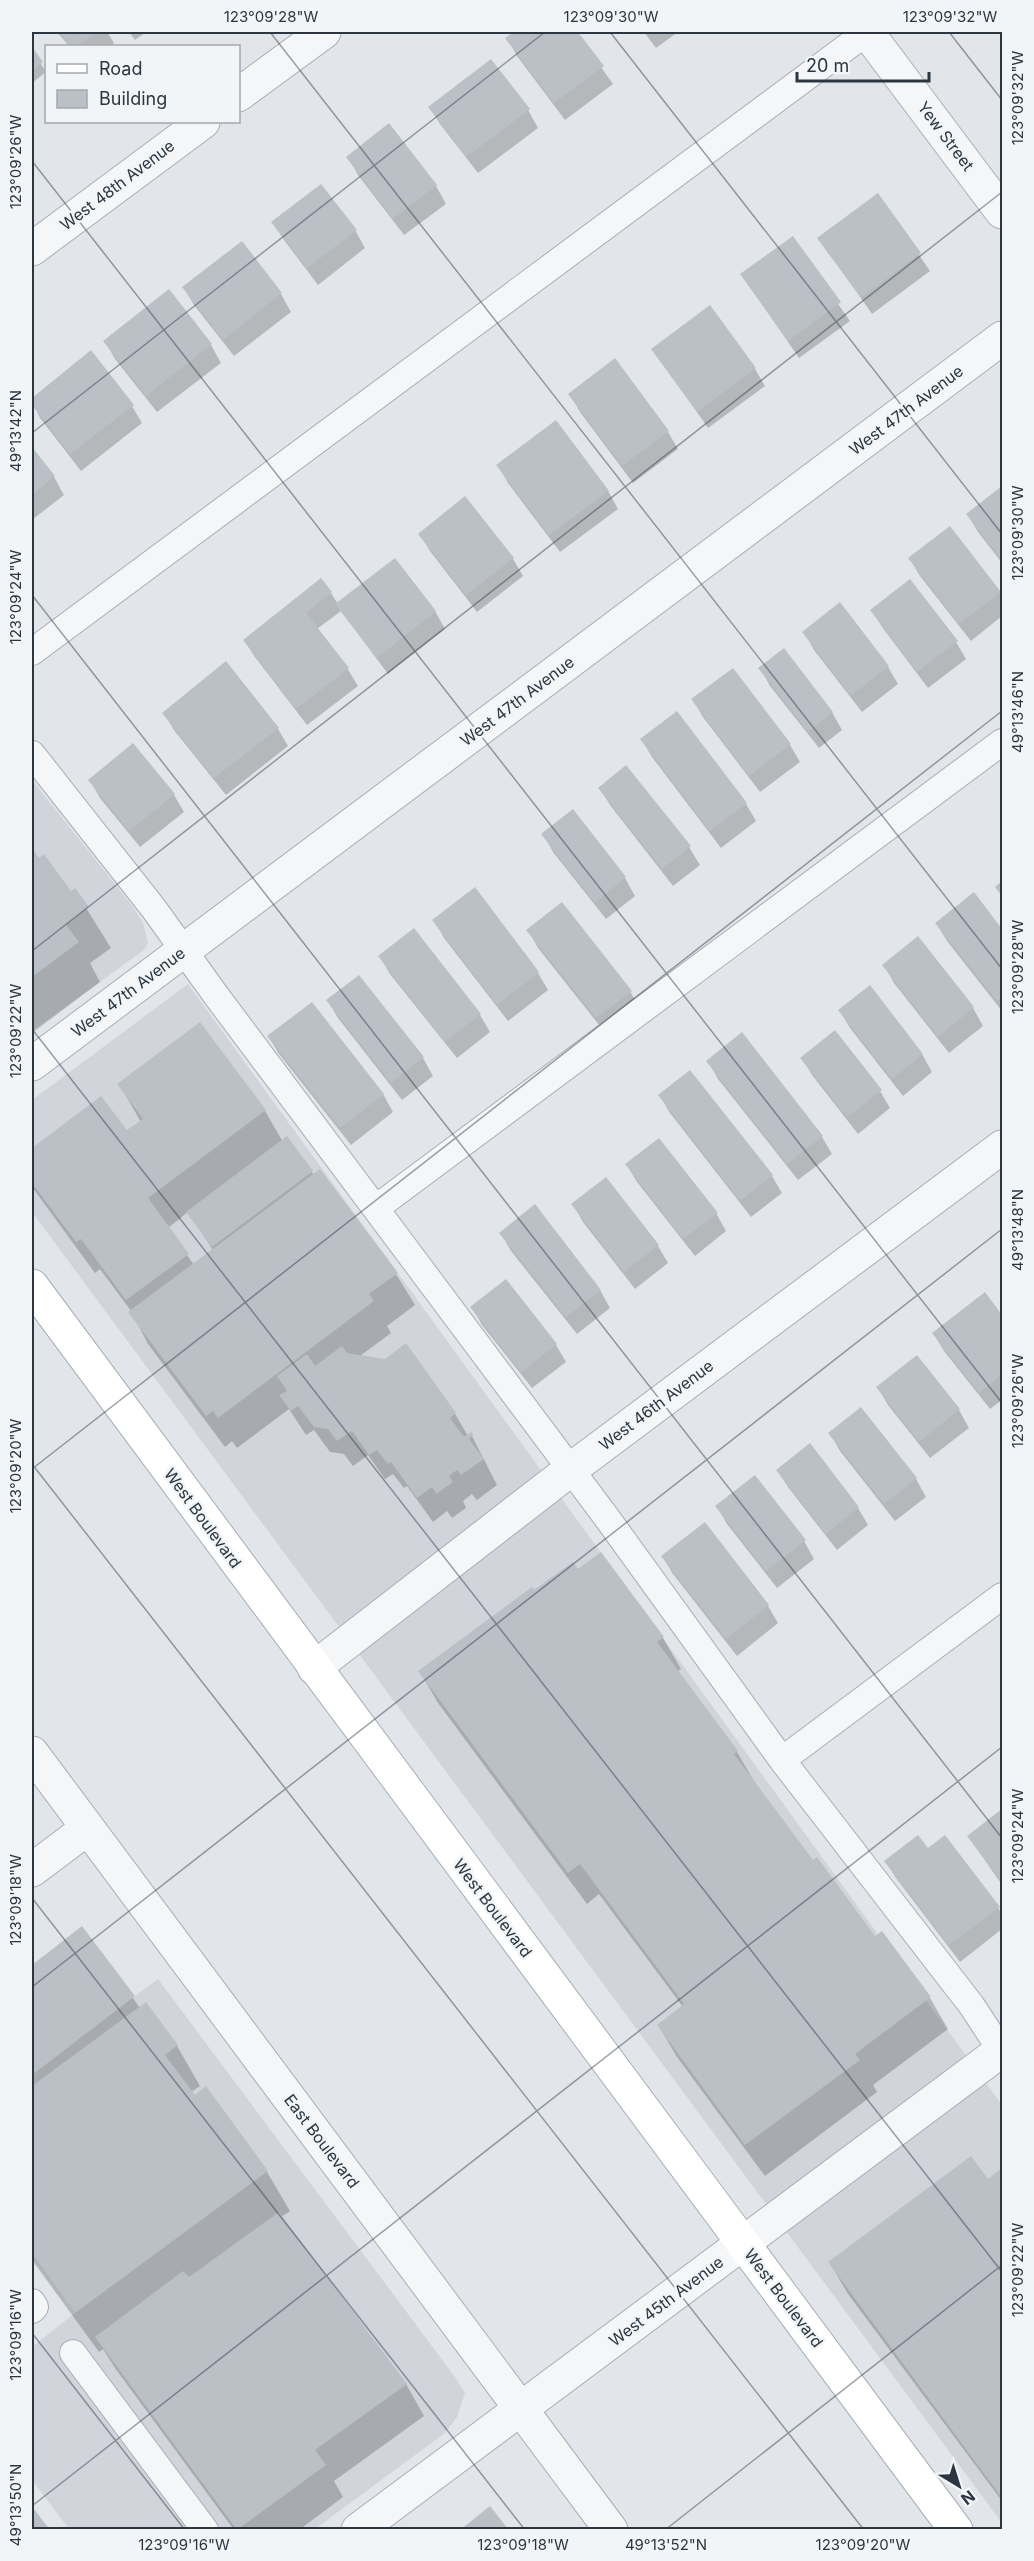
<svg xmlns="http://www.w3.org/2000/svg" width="1034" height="2561" font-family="Inter,sans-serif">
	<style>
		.built { fill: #d1d5db }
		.shadow { fill: #0003; fill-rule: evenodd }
		.building { fill: #bac0c6 }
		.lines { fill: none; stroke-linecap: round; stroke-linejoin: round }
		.lane-casing { stroke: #a7aeb4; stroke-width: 28 }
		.street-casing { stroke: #a7aeb4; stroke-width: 35 }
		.secondary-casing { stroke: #a7aeb4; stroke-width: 35 }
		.lane { stroke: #f5f6f8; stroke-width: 26 }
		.street { stroke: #f5f6f8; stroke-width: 33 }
		.secondary { stroke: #fff; stroke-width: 33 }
		.ticks { fill: none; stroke: #2b3640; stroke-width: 1.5; stroke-opacity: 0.45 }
		.labels { text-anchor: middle; stroke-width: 5; stroke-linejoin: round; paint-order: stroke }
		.street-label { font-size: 16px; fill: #2b3640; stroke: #f2f5f7 }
		.neatline { fill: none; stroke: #2b3640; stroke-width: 2 }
		.ticks-label { font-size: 15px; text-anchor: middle; fill: #2b3640 }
	</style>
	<rect width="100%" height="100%" fill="#e2e6ea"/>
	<path class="built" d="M32 780 134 908 143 923 148 943 144 950 32 1031Z
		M188 984 1002 2105V2523L32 1212V1100Z
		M158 1979 455 2377 465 2393 457 2417 445 2433 315 2529H69L32 2480V2347L75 2313 32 2256V2072Z"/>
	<path class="shadow" d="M57 32H107L114 43 110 46H69Z
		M129 32H146L135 40Z
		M516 32H576L613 84 565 120 517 56 507 38Z
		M644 32H678L656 48Z
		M32 50 46 72 32 83Z
		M430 107 528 110 538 128 478 173 440 124Z
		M389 125 436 186 446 204 404 235 358 175 348 157Z
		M878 195 930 271 872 314 819 238Z
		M273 223 355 230 365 248 318 285 284 240Z
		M792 238 850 321 799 358 742 275Z
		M242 243 281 294 291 312 234 356 194 305 184 288Z
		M169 291 211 345 221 363 157 412 115 359 105 341Z
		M653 349 755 369 765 386 708 428Z
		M91 352 132 406 142 423 81 471 40 418 32 400Z
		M614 360 668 432 678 449 633 483 580 412 570 394Z
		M32 449 54 477 64 495 32 520Z
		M498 465 608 491 618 509 560 552 508 483Z
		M1002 488V563L978 532 968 515Z
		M420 534 513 559 523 576 477 612 430 551Z
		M910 559 1000 593 1002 597V616L971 641 920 576Z
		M331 593 338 604 435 611 445 629 388 674 341 611 317 629 347 668 358 686 307 725 255 657 244 640Z
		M839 604 888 667 898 684 862 712 814 650 804 632Z
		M872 610 956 642 966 659 928 688 882 627Z
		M760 668 832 712 842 730 819 748 770 686Z
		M693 700 790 745 800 762 760 792 703 717Z
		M164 713 278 729 288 746 226 795 174 730Z
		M677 713 746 804 756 821 721 848 652 757 642 740Z
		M626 767 689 847 700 865 673 886 610 805 600 788Z
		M90 780 174 795 184 812 140 847 100 798Z
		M572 811 625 878 635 896 606 919 553 852 543 834Z
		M32 850 71 893 75 890 111 948 90 963 100 982 32 1033Z
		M474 890 538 973 548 990 508 1021 444 938 434 920Z
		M974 894 1002 931V1011L947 941 937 924Z
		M528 930 630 991 640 1009 607 1035 538 948Z
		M918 938 973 1008 983 1026 949 1053 894 983 884 965Z
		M380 957 480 1015 490 1032 457 1058 390 974Z
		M359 977 423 1058 433 1076 402 1100 338 1018 328 1001Z
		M840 1011 922 1054 932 1072 903 1096 850 1028Z
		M269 1037 383 1094 393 1112 351 1145 279 1054Z
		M802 1058 880 1091 890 1108 858 1134 812 1075Z
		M708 1061 822 1137 832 1154 798 1180 718 1079Z
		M119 1084 265 1111 283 1142 287 1139 314 1175 396 1274 415 1305 387 1326 391 1333 360 1356 385 1360 405 1346 455 1414 468 1436H472L497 1485 477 1500 472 1494 463 1501 466 1508 452 1518 447 1511 433 1522 407 1486 404 1488 393 1474 385 1479 368 1455 353 1466 344 1454 330 1452 314 1430 306 1435 289 1409 237 1448 232 1441 225 1447 148 1344 131 1311 100 1269 95 1273 32 1187V1149L101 1098 126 1132 141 1122ZM188 1212 213 1250 194 1265 168 1228Z
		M660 1096 772 1176 782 1193 751 1217 670 1113Z
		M627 1165 716 1213 726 1231 695 1256 637 1182Z
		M606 1179 658 1246 668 1263 635 1289 583 1222 573 1204Z
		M501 1233 600 1290 610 1308 577 1334 511 1251Z
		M984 1294 1002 1318V1400L990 1409 944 1351 934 1334Z
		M472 1307 556 1345 566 1362 532 1388 482 1325Z
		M917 1357 959 1410 969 1428 930 1458 888 1405 878 1388Z
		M861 1409 916 1479 926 1497 895 1521 840 1451 830 1433Z
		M777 1470 858 1508 868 1525 837 1550 788 1487Z
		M717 1506 804 1541 814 1559 777 1588 727 1524Z
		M704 1524 768 1606 778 1623 737 1656 673 1574 663 1557Z
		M577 1571 663 1638 681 1669 677 1672 737 1752 755 1783 812 1863 875 1938 882 1933 930 1998 948 2029 873 2085 877 2092 765 2176 677 2057 659 2026 683 2007 599 1894 587 1904 438 1703 420 1672 533 1592Z
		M1002 1811V1885L969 1837Z
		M927 1850 998 1907 1002 1915V1929L960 1962 896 1878 886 1861Z
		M82 1928 140 2008 146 2004 177 2046 200 2086 191 2092 195 2097 206 2088 267 2172 290 2211 281 2217 406 2384 424 2416 334 2481 343 2497 299 2530H234L115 2368 103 2349 99 2352 32 2260V1967Z
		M1002 2170V2501L848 2294 830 2263 987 2181Z"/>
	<path class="building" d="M59 32H97L77 46H71Z
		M514 32H578L604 66 554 103 505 38Z
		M32 47 43 62 32 71Z
		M491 59 530 109 466 157 428 107Z
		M389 123 437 185 393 219 346 157Z
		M321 184 357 230 307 268 271 222Z
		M878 193 921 253 861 298 817 238Z
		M793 236 841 302 788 341 740 274Z
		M242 241 282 293 223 340 182 287Z
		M169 289 212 344 146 396 103 341Z
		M710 305 756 368 697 412 651 349Z
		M91 350 134 405 70 454 32 405V398Z
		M615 358 669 431 622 466 568 394Z
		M556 420 609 491 549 535 496 465Z
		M32 447 55 476 32 495Z
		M1002 486V561L966 514Z
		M465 496 514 558 466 595 418 534Z
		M950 526 1001 592 959 624 908 558Z
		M395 558 436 611 377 658 335 604Z
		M321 578 332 592 306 613 349 668 296 709 243 640Z
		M910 579 958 641 917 672 870 610Z
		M840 602 889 666 851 696 802 632Z
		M784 648 833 712 808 732 758 668Z
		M226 661 279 728 214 778 162 713Z
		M733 668 791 744 749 776 691 699Z
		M677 711 747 803 710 831 640 739Z
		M133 743 175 794 129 831 88 780Z
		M626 765 691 846 662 869 598 788Z
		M573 809 626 877 595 903 541 834Z
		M32 847 39 858 44 854 71 891 75 888 89 907 66 925 79 942 32 977Z
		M1002 881V896L995 887Z
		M475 887 539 972 497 1005 432 920Z
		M974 892 1002 929V997L997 1001 935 923Z
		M562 902 632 991 596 1018 526 930Z
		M414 928 481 1014 445 1042 378 956Z
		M918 936 974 1007 938 1037 882 965Z
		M359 975 424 1057 391 1083 326 1000Z
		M870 985 923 1054 892 1079 838 1010Z
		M312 1002 384 1094 340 1128 267 1036Z
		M200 1022 266 1110 148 1198 189 1254 126 1300 81 1239 76 1242 32 1183V1148L101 1096 127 1130 143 1119 117 1084Z
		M835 1030 882 1090 847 1117 800 1058Z
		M742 1032 823 1136 787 1164 706 1061Z
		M690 1070 773 1175 740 1201 658 1095Z
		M287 1136 313 1171 212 1247 186 1212Z
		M659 1138 718 1213 683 1239 625 1164Z
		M320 1169 398 1273 369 1294 374 1301 218 1418 213 1411 206 1416 128 1312Z
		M606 1177 659 1245 624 1272 571 1204Z
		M535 1204 601 1290 566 1317 499 1233Z
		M506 1279 557 1344 521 1372 470 1307Z
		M985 1292 1002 1315V1374L979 1393 932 1333Z
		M406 1343 456 1413 450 1418 464 1437 471 1432 473 1435 469 1439 484 1459 461 1475 457 1470 449 1476 453 1482 436 1494 432 1487 417 1498 391 1462 388 1464 377 1450 369 1455 352 1431 337 1441 328 1429 314 1427 298 1406 291 1411 279 1395 287 1391 277 1376 307 1354 315 1366 342 1346 347 1353 385 1359Z
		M917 1355 960 1409 919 1442 876 1387Z
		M861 1407 917 1478 884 1504 828 1433Z
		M810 1443 859 1507 826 1534 776 1470Z
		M755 1475 806 1540 766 1571 715 1506Z
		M705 1522 769 1605 726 1639 661 1556Z
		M601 1552 664 1637 657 1642 738 1751 734 1754 813 1860 817 1857 875 1936 882 1931 931 1997 855 2054 860 2060 745 2145 657 2025 684 2004 580 1864 568 1873 418 1671 532 1587 534 1590 573 1562 578 1569Z
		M1002 1809V1883L967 1836Z
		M918 1835 928 1848 945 1835 1000 1907 949 1945 884 1861Z
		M82 1926 135 1996 32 2075V1965Z
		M146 2002 178 2045 165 2055 195 2095 206 2086 268 2171 75 2313 32 2254V2086Z
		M971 2156 988 2179 1002 2168V2498L828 2262Z
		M279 2212 407 2384 315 2450 326 2465 237 2530 95 2337 183 2271 189 2277Z
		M490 2506 509 2530H460Z
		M34 2509 50 2530H32V2511Z"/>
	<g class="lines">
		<defs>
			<path id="lane" d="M32 652 867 32
				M32 754 154 909 215 994 607 1518 782 1760 972 2006 1002 2052
				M376 1208 1002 742
				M782 1760 1002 1596
				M32 2302 35 2307 32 2310
				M73 2353 205 2530"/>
			<path id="street" d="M867 32 1002 212
				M238 95 324 32
				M32 249 203 122
				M32 1064 1002 338
				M314 1668 570 1470 1002 1147
				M32 1753 611 2530
				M32 1870 88 1828
				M358 2530 1002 2050"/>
			<path id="secondary" d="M32 1286 956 2530"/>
		</defs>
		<use href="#lane" class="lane-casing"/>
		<use href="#street" class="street-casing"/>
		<use href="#secondary" class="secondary-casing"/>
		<use href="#lane" class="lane"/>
		<use href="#street" class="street"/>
		<use href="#secondary" class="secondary"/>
	</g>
	<path class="ticks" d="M270 32 1002 969M610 32 1002 534M949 32 1002 100M32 161 1002 1403M32 433 545 32M32 595 1002 1838M32 951 1002 192M32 1029 1002 2272M32 1464 864 2530M32 1469 1002 711M32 1898 525 2530M32 1987 1002 1229M32 2333 185 2530M32 2506 1002 1747M665 2530 1002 2265"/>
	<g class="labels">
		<g class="street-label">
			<text transform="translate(946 136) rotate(53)" y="6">Yew Street</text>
			<text transform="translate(117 185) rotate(-37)" y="6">West 48th Avenue</text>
			<text transform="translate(906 410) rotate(-37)" y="6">West 47th Avenue</text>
			<text transform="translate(517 701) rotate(-37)" y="6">West 47th Avenue</text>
			<text transform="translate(128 992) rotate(-37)" y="6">West 47th Avenue</text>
			<text transform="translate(656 1405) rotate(-37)" y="6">West 46th Avenue</text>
			<text transform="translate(203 1518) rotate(54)" y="6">West Boulevard</text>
			<text transform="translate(493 1908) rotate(53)" y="6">West Boulevard</text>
			<text transform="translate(322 2141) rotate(53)" y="6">East Boulevard</text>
			<text transform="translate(784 2298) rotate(53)" y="6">West Boulevard</text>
			<text transform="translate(666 2301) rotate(-37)" y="6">West 45th Avenue</text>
		</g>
	</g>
	<rect width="1034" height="2561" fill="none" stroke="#f2f5f7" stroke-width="66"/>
	<rect x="45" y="45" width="195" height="78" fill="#f2f5f7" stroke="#a2a9ae" stroke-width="1.5"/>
	<rect x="57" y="64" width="30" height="9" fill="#ffffff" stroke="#a2a9ae" stroke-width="1.5"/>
	<text x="99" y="75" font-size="18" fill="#2b3640">Road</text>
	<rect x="57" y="90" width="30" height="18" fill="#bac0c6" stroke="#a2a9ae" stroke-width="1.5"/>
	<text x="99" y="105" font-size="18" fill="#2b3640">Building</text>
	<g transform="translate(959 2486) rotate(142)" stroke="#f2f5f7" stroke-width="4.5" paint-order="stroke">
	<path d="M0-4.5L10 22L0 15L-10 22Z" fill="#2b3640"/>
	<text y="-9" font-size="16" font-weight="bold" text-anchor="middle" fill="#2b3640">N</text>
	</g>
	<path d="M797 72v9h132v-9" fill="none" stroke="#2b3640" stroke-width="3"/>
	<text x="806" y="72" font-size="18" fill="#2b3640" stroke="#f2f5f7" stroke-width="4.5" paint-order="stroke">20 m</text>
	<rect x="33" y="33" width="968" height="2495" class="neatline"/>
	<g class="ticks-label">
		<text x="271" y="22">123°09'28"W</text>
		<text x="611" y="22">123°09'30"W</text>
		<text x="950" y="22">123°09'32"W</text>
		<text transform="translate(1018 98) rotate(-90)" y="5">123°09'32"W</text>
		<text transform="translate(16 162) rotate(-90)" y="5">123°09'26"W</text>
		<text transform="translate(16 431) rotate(-90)" y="5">49°13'42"N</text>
		<text transform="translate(1018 533) rotate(-90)" y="5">123°09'30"W</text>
		<text transform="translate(16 597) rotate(-90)" y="5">123°09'24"W</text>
		<text transform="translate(1018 712) rotate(-90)" y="5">49°13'46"N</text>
		<text transform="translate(1018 967) rotate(-90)" y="5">123°09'28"W</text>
		<text transform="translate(16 1031) rotate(-90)" y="5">123°09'22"W</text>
		<text transform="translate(1018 1230) rotate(-90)" y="5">49°13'48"N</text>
		<text transform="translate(1018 1401) rotate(-90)" y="5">123°09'26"W</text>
		<text transform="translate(16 1466) rotate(-90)" y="5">123°09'20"W</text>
		<text transform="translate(1018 1836) rotate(-90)" y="5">123°09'24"W</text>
		<text transform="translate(16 1900) rotate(-90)" y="5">123°09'18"W</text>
		<text transform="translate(1018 2270) rotate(-90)" y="5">123°09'22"W</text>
		<text transform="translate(16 2335) rotate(-90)" y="5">123°09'16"W</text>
		<text transform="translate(16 2505) rotate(-90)" y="5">49°13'50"N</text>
		<text x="184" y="2550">123°09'16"W</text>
		<text x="523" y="2550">123°09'18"W</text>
		<text x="666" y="2550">49°13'52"N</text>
		<text x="863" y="2550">123°09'20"W</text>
	</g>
</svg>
